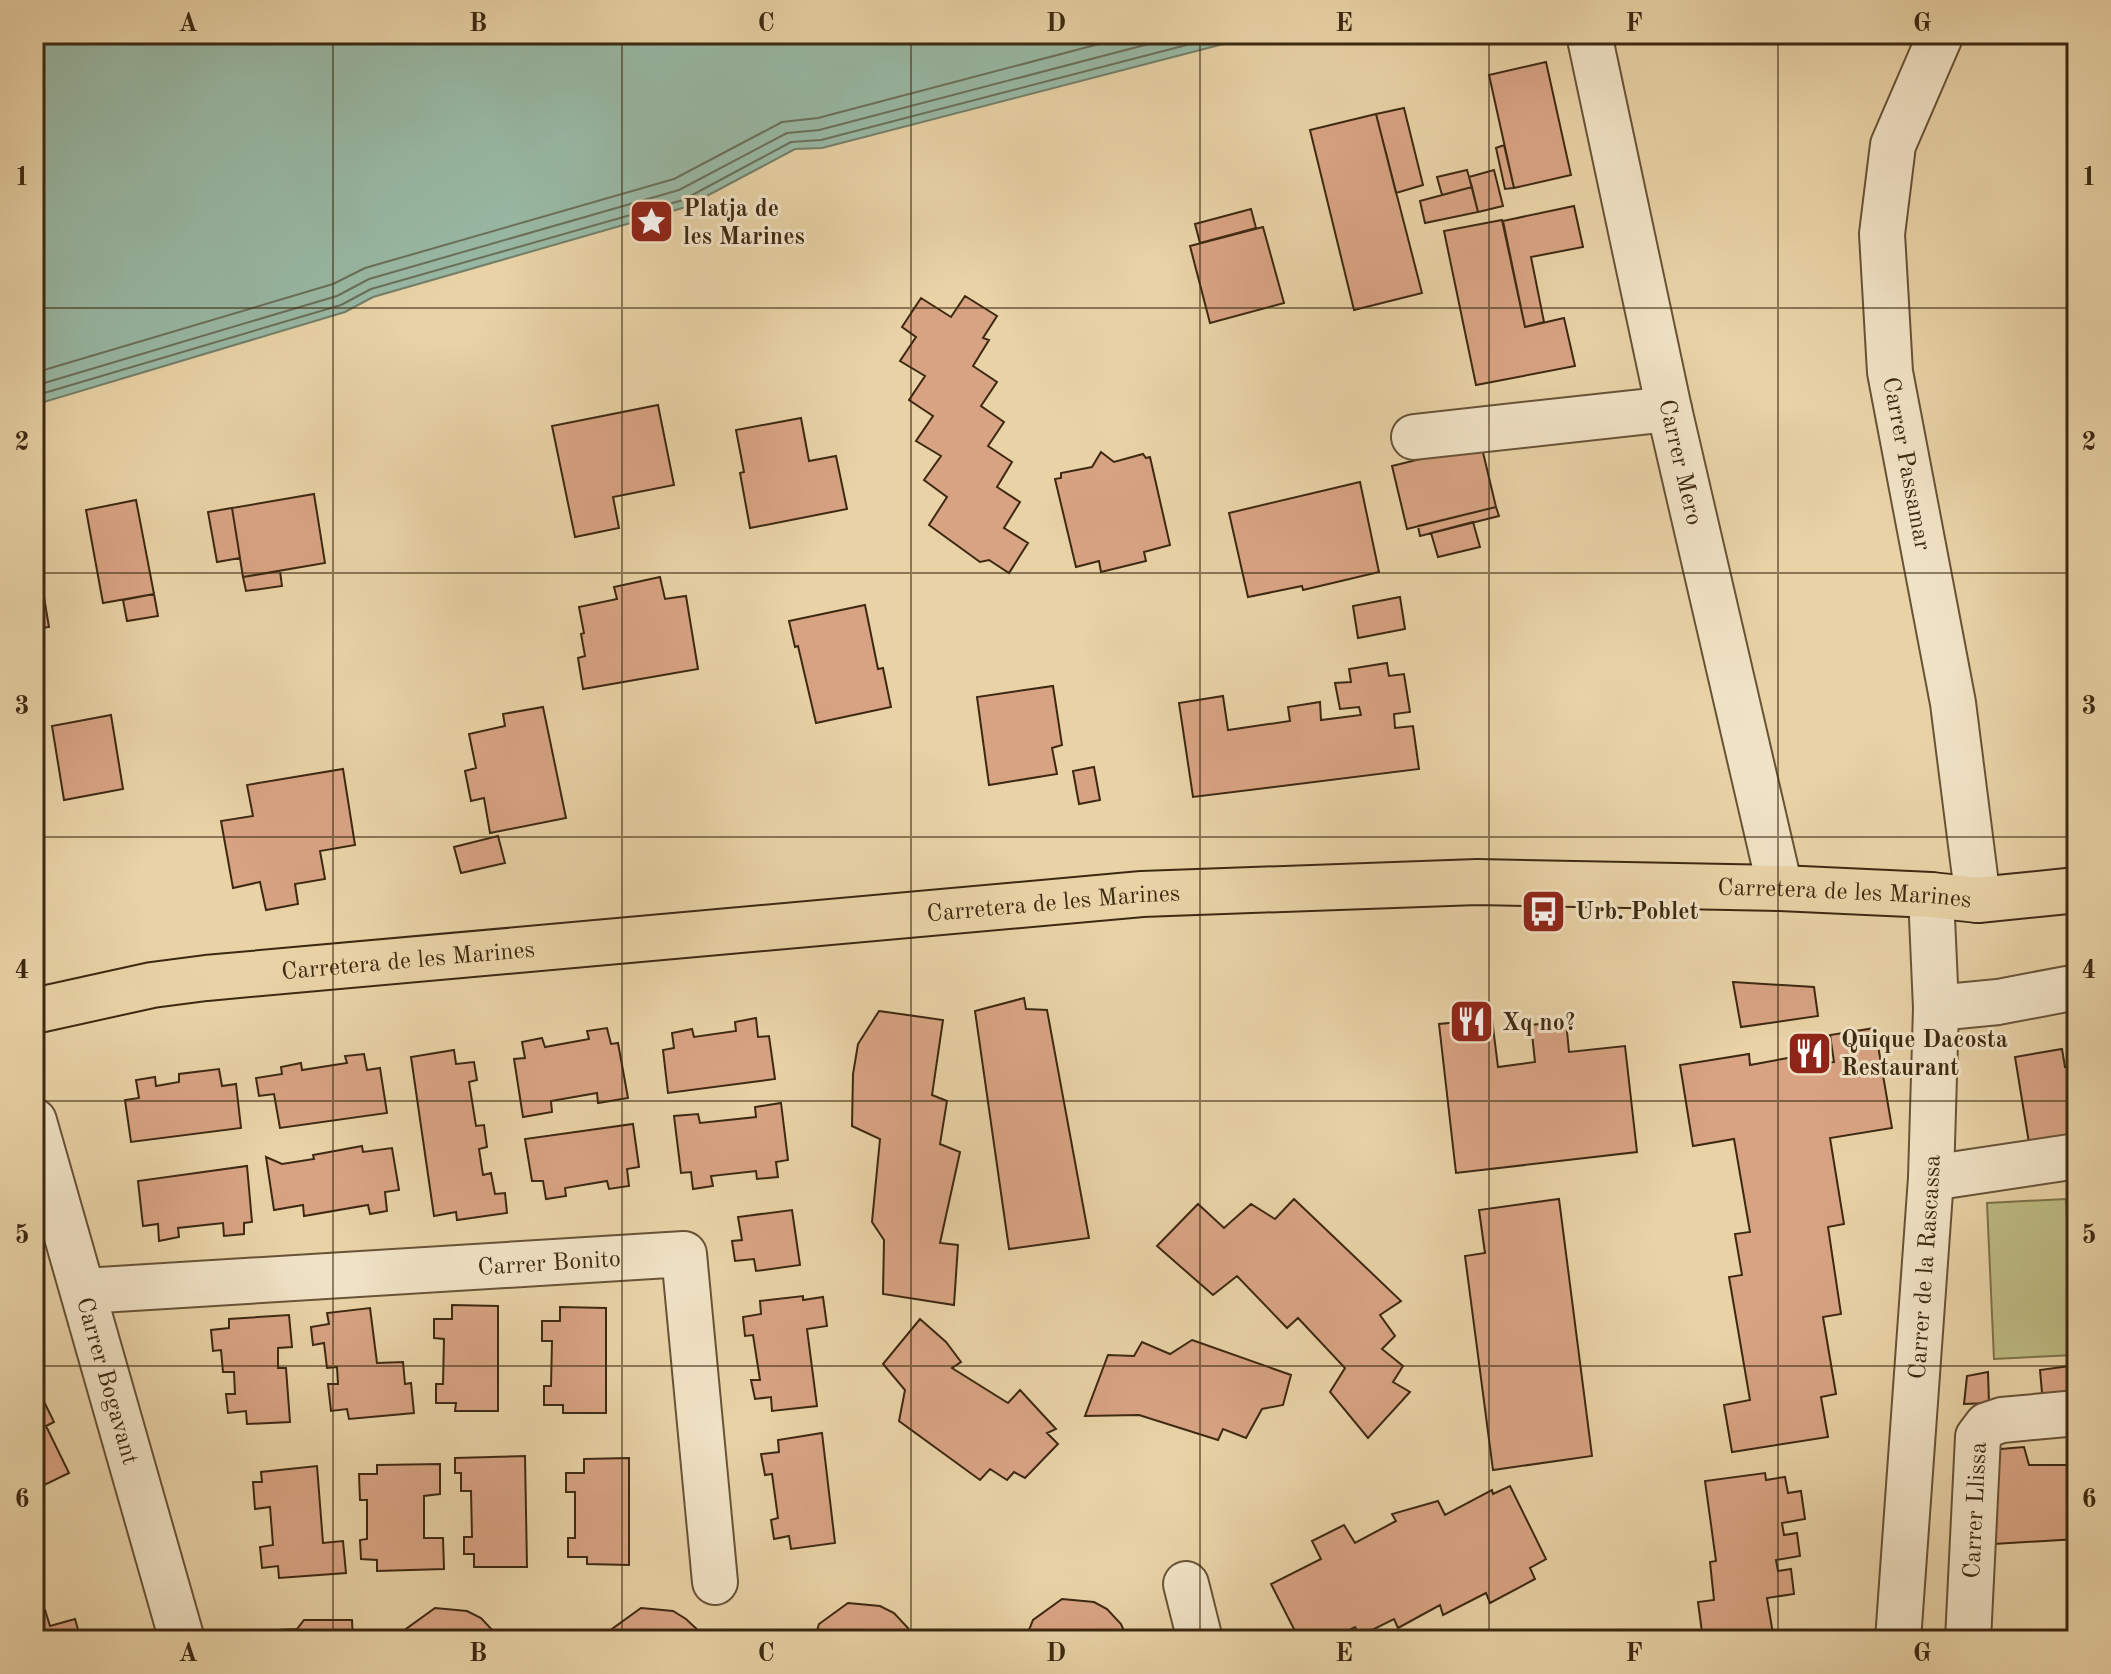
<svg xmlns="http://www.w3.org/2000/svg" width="2111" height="1674" font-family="'Old Standard TT',serif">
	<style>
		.green { fill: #bdba82; stroke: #7d724a; stroke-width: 2 }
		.water { fill: #98b8a4; stroke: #747f69; stroke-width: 2 }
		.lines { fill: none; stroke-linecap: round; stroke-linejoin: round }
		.shore { stroke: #6a705a; stroke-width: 2 }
		.building { fill: #d8a383; stroke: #3d2911; stroke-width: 2 }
		.minor-casing { stroke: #685336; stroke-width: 48 }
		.major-casing { stroke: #3d2911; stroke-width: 48 }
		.minor { stroke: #f0e2c5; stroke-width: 44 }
		.major { stroke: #e8d2a6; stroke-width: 44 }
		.grid { fill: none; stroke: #3d2911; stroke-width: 2; stroke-opacity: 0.55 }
		.labels { text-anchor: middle; stroke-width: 6; stroke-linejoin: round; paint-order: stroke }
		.poi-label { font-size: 24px; font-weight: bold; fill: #3d2911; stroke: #f0e2c5; text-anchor: start }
		.street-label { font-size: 24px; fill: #3d2911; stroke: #f0e2c5 }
		.neatline { fill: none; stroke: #3d2911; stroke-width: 3 }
		.grid-label { font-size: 26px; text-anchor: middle; font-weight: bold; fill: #3d2911 }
	</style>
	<rect width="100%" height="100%" fill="#e8d2a6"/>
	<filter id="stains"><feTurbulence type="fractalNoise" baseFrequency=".0025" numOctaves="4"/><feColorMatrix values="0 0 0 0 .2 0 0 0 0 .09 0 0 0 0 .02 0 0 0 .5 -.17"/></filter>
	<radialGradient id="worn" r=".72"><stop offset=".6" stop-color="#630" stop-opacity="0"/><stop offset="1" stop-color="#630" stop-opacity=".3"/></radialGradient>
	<path class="green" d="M2066 1199 2074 1355 1994 1359 1987 1203Z"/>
	<path class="water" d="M34 34H1262L822 148 795 149 686 207 373 297 345 312 34 405Z"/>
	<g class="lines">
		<path class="shore" d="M34 373 333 284 365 268 674 179 782 122 818 118 1137 34
			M34 386 337 296 369 279 679 190 787 133 819 130 1187 34
			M34 396 341 305 371 289 683 200 791 142 821 140 1229 34"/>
	</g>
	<path class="building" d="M1546 62 1571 175 1514 188 1489 75Z
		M1404 108 1423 185 1396 193 1376 114Z
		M1376 114 1422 293 1354 310 1310 130Z
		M1504 145 1514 188 1505 189 1496 148Z
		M1467 170 1472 187 1442 195 1437 177Z
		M1494 170 1503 206 1478 212 1469 177Z
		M1472 187 1478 212 1425 223 1420 201Z
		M1574 206 1583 247 1531 257 1544 322 1525 327 1503 221Z
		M1251 209 1256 228 1200 243 1195 224Z
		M1502 220 1525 327 1564 318 1575 366 1476 385 1444 231Z
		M1263 227 1284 303 1210 323 1190 246Z
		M965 296 997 316 983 338 989 340 973 366 997 382 981 406 1004 422 988 446 1012 462 997 487 1020 502 1004 528 1028 543 1009 573 989 560 980 562 929 525 947 497 924 480 941 456 916 441 933 416 909 400 925 376 900 361 916 337 902 327 921 298 951 317Z
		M658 405 674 485 613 497 619 528 575 537 552 426Z
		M801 418 809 461 836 456 847 509 750 528 740 473 744 472 736 430Z
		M1481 444 1496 507 1407 529 1392 466Z
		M1101 452 1114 462 1143 454 1146 458 1150 457 1170 545 1144 552 1146 561 1101 572 1099 561 1076 567 1055 479 1061 478V473L1092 467Z
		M1360 482 1379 572 1303 590 1302 586 1248 597 1229 513Z
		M314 494 325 563 243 577 232 508Z
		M136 500 154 594 103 603 86 510Z
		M1496 507 1499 516 1420 536 1418 526Z
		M232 508 240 558 217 562 208 512Z
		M1473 522 1480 547 1438 557 1431 533Z
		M34 538 49 627 34 629Z
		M280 571 282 586 246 591 243 577Z
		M660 577 665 599 686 596 698 669 583 689 578 658 585 656 581 634 584 633 579 607 617 599 614 587Z
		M154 594 158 616 127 621 123 600Z
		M1400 597 1405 629 1358 638 1353 606Z
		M865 605 878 669 883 668 891 707 816 723 798 646 795 647 789 621Z
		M1387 663 1389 676 1404 674 1410 712 1394 714 1395 728 1413 726 1419 769 1193 797 1179 703 1223 696 1228 730 1290 721 1288 707 1320 702 1321 720 1361 715 1359 707 1340 709 1335 683 1351 682 1349 669Z
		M1053 686 1062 745 1052 748 1057 774 989 785 977 697Z
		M543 707 566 818 490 833 484 798 471 801 465 771 476 768 469 734 505 726 503 714Z
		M111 715 123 789 64 800 52 726Z
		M1094 767 1100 800 1079 804 1073 771Z
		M343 769 355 845 320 851 325 879 295 884 298 904 266 910 260 882 233 888 221 821 253 816 247 785Z
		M498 836 505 863 461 873 454 847Z
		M1733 982 1814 987 1818 1016 1741 1027Z
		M1024 998 1026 1009 1047 1010 1089 1238 1009 1249 975 1011Z
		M879 1011 943 1020 932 1095 947 1101 940 1144 960 1152 940 1243 958 1245 954 1305 883 1294 884 1240 872 1222 880 1139 852 1126 853 1074 858 1044Z
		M756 1018 758 1037 769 1036 775 1079 668 1093 663 1050 674 1048 672 1033 692 1029 694 1037 736 1031 735 1022Z
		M1492 1019 1498 1067 1535 1062 1531 1025 1566 1021 1569 1052 1625 1046 1637 1152 1456 1173 1439 1024Z
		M607 1028 611 1044 618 1043 628 1098 598 1103 597 1093 551 1101 552 1112 523 1117 514 1059 525 1058 522 1042 542 1038 545 1047 589 1039 587 1031Z
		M1875 1028 1892 1128 1830 1138 1844 1224 1828 1227 1841 1314 1823 1317 1836 1394 1821 1397 1828 1437 1732 1452 1724 1405 1750 1400 1729 1277 1742 1275 1735 1234 1750 1232 1734 1139 1693 1146 1680 1065 1749 1054 1750 1065 1799 1056 1800 1068 1834 1062 1830 1035Z
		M2062 1049 2065 1067 2077 1065V1141L2030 1149 2015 1057Z
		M454 1050 456 1064 474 1062 477 1080 469 1082 476 1126 484 1125 487 1147 479 1149 483 1175 491 1173 495 1194 505 1193 507 1213 457 1220 456 1212 434 1216 411 1057Z
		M364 1054 367 1070 380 1068 387 1113 280 1128 274 1094 259 1096 256 1078 282 1074 281 1067 301 1063 302 1070 347 1063 345 1056Z
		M219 1069 222 1086 236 1084 241 1128 131 1142 125 1100 139 1098 136 1080 155 1077 156 1086 179 1082V1074Z
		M781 1103 788 1160 776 1162 778 1177 757 1179 756 1171 711 1176 713 1186 693 1189 691 1172 681 1173 674 1116 698 1114 700 1123 756 1117 755 1107Z
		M633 1124 639 1167 627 1169 629 1186 609 1189 607 1181 565 1188 566 1196 546 1199 543 1181H532L525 1139Z
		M362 1146 363 1152 392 1148 399 1190 385 1192 387 1211 370 1214 368 1205 304 1216 303 1205 274 1210 266 1157 282 1164 314 1159 313 1155Z
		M247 1166 252 1222 244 1223V1234L224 1236 223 1223 178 1228 179 1237 159 1241 158 1224 143 1226 138 1181Z
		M1294 1199 1401 1301 1380 1315 1395 1336 1382 1349 1403 1366 1393 1382 1410 1392 1368 1438 1330 1392 1345 1368 1298 1318 1287 1328 1237 1276 1213 1295 1157 1246 1198 1204 1224 1228 1251 1204 1275 1219Z
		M1559 1199 1592 1456 1493 1470 1465 1256 1485 1253 1479 1210Z
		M792 1210 800 1265 756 1271 754 1259 735 1261 732 1241 742 1240 738 1217Z
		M803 1296V1300L823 1297 827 1326 807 1329 817 1406 772 1411 771 1397 755 1399 751 1380H760L753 1335 745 1336 743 1317 761 1314 760 1301Z
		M452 1305 498 1306V1411H455L456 1403H436V1384H443L444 1339 434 1338V1319H452Z
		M560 1307 606 1308V1413H563V1405H544V1386H551L552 1341H542V1321H560Z
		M370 1308 377 1363 403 1362 405 1384 411 1383 414 1413 349 1419 347 1409 331 1411 328 1384H338L337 1367 327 1368 324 1343 313 1345 311 1327 329 1324 327 1313Z
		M289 1315 292 1347 278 1348V1368H286L290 1422 247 1424 246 1411 228 1413 226 1394H235L234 1372H223L221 1350 213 1351 211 1330 229 1328V1319Z
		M920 1319 946 1342 961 1362 952 1368 1008 1403 1020 1390 1056 1429 1047 1433 1058 1444 1025 1478 1014 1472 1007 1480 990 1469 980 1480 899 1421 905 1390 883 1364Z
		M1192 1340 1291 1375 1283 1405 1262 1409 1246 1438 1223 1429 1218 1440 1139 1415 1085 1416 1108 1355 1134 1356 1142 1342 1170 1354Z
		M2077 1365V1399L2043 1404 2040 1370Z
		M1988 1372 1989 1403 1964 1404 1967 1376Z
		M34 1381 54 1422 46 1426 69 1473 34 1490Z
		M822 1433 835 1543 791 1549 789 1536 774 1539 771 1520 778 1518 772 1474 765 1475 761 1454 779 1452 778 1440Z
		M2024 1447 2029 1465H2077V1539L1994 1544 1989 1450Z
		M525 1456 527 1567H474V1554H464V1537H472L471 1491H461V1473H455V1458Z
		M629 1458V1565L587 1564V1557H568V1538H575V1492H566V1473H584V1459Z
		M440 1464V1494L424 1496V1538H443L444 1569 377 1571V1560L361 1559 360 1540 367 1539V1500H360L359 1474H377V1465Z
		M317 1466 323 1543 343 1541 346 1573 279 1578 278 1566 262 1568 260 1547 273 1545 270 1507 255 1509 253 1482H262L261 1472Z
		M1765 1473 1766 1480 1785 1477 1788 1493 1801 1491 1805 1519 1782 1523 1784 1535 1797 1533 1800 1556 1776 1560 1778 1571 1791 1569 1794 1594 1767 1598 1774 1640H1703L1698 1602 1714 1600 1710 1562 1716 1561 1705 1481Z
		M1510 1486 1546 1559 1530 1568 1535 1579 1490 1603 1486 1593 1443 1615 1440 1605 1398 1628 1394 1619 1360 1636 1355 1627 1330 1640H1309L1307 1635 1299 1639 1271 1584 1321 1559 1312 1541 1344 1525 1355 1543 1396 1521 1392 1514 1438 1501 1445 1515 1492 1490 1493 1494Z
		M1062 1599 1094 1602 1107 1609 1121 1624 1128 1640H1025L1033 1620Z
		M848 1603 880 1606 894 1613 908 1628 913 1640H814L819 1624Z
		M435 1608 467 1611 481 1618 495 1633 498 1640H402L406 1629Z
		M641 1608 673 1611 686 1619 701 1633 703 1640H608L612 1629Z
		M45 1610 50 1626 75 1619 81 1640H34V1613Z
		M304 1620H352L353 1640H279L278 1630 297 1629Z"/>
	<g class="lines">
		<defs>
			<g id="minor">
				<path id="s1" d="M1589 34 1669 409 1780 888"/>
				<path id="s2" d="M1941 34 1893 145 1882 234 1890 372 1953 703 1978 900"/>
				<path d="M1414 437 1669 409"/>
				<path d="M1936 1008 1998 1002 2077 987"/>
				<path id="s3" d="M34 1121 182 1640"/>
				<path d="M1931 1178 2077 1156"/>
				<path id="s4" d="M84 1291 684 1254 715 1582"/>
				<path d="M1186 1584 1200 1640"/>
				<path id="s5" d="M1898 1640 1931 1178 1936 1008 1931 895"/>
				<path id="s6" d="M1968 1640 1978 1437 1987 1425 2002 1420 2077 1413"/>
			</g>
			<g id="major">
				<path id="s7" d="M34 1011 152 985 206 978 1142 894 1477 882 1780 888 1931 895 1978 900 2077 890"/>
			</g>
		</defs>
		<use href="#minor" class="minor-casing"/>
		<use href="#major" class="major-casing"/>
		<use href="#minor" class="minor"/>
		<use href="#major" class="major"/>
	</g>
	<path class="grid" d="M333 34V1640M622 34V1640M911 34V1640M1200 34V1640M1489 34V1640M1778 34V1640M34 308H2077M34 573H2077M34 837H2077M34 1101H2077M34 1366H2077"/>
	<defs>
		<symbol id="sight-square" viewBox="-11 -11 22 22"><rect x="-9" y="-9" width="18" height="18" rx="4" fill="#8f2418" stroke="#f0e2c5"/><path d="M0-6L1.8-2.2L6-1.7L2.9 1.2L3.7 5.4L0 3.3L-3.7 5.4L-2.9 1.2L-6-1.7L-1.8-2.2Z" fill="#fff"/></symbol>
		<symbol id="bus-square" viewBox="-11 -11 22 22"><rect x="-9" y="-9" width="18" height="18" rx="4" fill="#8f2418" stroke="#f0e2c5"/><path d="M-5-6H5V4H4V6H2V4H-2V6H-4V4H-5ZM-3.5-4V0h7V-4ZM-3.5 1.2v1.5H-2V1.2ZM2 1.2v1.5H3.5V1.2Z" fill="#fff"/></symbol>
		<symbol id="restaurant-square" viewBox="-11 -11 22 22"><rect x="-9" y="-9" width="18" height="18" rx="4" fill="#8f2418" stroke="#f0e2c5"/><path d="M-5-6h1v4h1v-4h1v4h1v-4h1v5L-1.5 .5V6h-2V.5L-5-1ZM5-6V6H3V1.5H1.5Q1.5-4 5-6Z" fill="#fff"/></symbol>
	</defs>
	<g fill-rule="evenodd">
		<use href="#sight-square" x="626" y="196" width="51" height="51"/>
		<use href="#bus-square" x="1518" y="886" width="51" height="51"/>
		<use href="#restaurant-square" x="1446" y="996" width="51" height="51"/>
		<use href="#restaurant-square" x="1784" y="1028" width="51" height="51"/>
	</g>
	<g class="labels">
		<g class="poi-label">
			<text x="683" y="216">Platja de<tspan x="683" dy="28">les Marines</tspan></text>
			<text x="1575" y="919">Urb. Poblet</text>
			<text x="1502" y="1030">Xq no?</text>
			<text x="1841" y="1047">Quique Dacosta<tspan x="1841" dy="28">Restaurant</tspan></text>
		</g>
		<g class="street-label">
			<text dy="8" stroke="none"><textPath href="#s1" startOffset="438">Carrer Mero</textPath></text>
			<text dy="8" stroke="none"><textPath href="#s2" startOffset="442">Carrer Passamar</textPath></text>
			<text dy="8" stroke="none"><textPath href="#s7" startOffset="1818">Carretera de les Marines</textPath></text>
			<text dy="8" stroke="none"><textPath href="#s7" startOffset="1026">Carretera de les Marines</textPath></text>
			<text dy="8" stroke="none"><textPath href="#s7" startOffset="378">Carretera de les Marines</textPath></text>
			<text dy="8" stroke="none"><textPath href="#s4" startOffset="466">Carrer Bonito</textPath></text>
			<text dy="8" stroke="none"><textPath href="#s5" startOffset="374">Carrer de la Rascassa</textPath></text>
			<text dy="8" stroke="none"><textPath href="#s3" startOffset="270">Carrer Bogavant</textPath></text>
			<text dy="8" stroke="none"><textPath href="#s6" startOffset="130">Carrer Llissa</textPath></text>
		</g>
	</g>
	<rect width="2111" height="1674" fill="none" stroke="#e8d2a6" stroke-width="88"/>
	<rect x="44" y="44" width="2023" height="1586" class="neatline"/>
	<g class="grid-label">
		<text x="188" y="31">A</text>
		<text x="478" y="31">B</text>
		<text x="766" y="31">C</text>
		<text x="1056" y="31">D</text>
		<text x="1344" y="31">E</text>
		<text x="1634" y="31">F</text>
		<text x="1922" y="31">G</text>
		<text x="22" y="185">1</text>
		<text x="2089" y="185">1</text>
		<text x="22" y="450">2</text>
		<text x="2089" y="450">2</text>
		<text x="22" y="714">3</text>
		<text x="2089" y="714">3</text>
		<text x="22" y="978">4</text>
		<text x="2089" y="978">4</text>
		<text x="22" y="1243">5</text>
		<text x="2089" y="1243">5</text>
		<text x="22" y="1507">6</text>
		<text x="2089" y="1507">6</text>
		<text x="188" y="1661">A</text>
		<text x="478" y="1661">B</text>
		<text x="766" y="1661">C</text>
		<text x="1056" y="1661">D</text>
		<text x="1344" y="1661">E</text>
		<text x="1634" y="1661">F</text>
		<text x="1922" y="1661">G</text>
	</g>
	<rect width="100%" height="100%" filter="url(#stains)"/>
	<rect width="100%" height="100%" fill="url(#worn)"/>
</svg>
